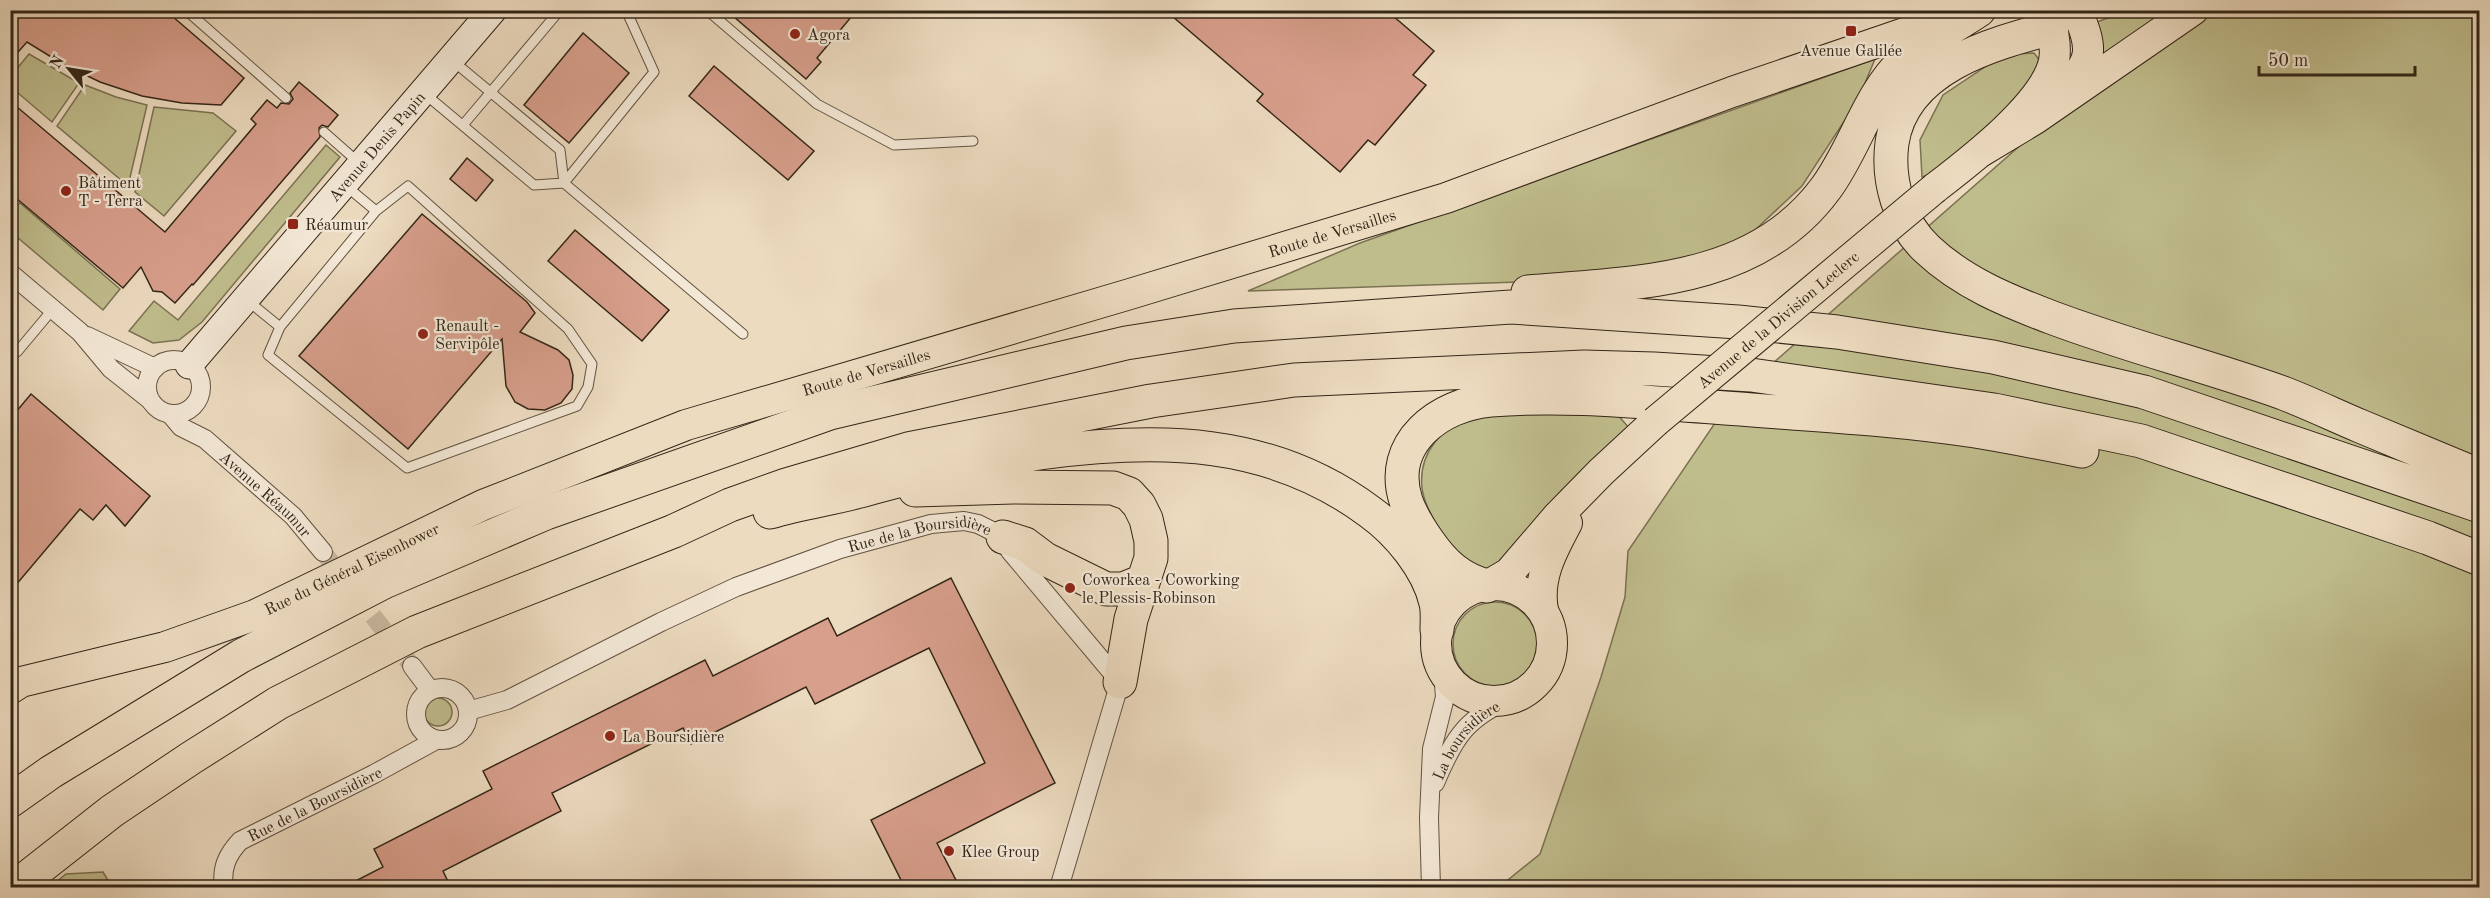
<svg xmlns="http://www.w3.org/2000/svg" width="2490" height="898" font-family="'Old Standard TT',serif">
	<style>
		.green { fill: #c0bd8d; stroke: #7a7252; stroke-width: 1.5 }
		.building { fill: #d89f8c; stroke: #332617; stroke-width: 1.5 }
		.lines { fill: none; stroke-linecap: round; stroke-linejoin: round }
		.street-tunnel { stroke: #c8b79e; stroke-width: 18; stroke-dasharray: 18 9; stroke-linecap: butt }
		.lane-casing { stroke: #625341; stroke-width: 11 }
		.street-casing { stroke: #625341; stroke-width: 20 }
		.secondary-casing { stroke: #332617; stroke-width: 29 }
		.primary-casing { stroke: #332617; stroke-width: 32 }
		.highway-casing { stroke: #332617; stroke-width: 35 }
		.lane { stroke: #f3e8d6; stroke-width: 9 }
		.street { stroke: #f3e8d6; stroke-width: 18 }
		.secondary { stroke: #f3e8d6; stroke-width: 27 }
		.primary { stroke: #eddbc0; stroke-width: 30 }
		.highway { stroke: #eddbc0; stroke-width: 33 }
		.primary-bridge-casing { stroke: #332617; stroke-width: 32; stroke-linecap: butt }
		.primary-bridge { stroke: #eddbc0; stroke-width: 30 }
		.poi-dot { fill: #8f2418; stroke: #f3e8d6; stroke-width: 2 }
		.labels { text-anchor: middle; stroke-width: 4.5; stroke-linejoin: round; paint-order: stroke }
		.poi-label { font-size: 16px; fill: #332617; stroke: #f3e8d6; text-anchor: start }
		.street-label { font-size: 16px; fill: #332617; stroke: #f3e8d6 }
	</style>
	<rect width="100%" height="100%" fill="#eddbc0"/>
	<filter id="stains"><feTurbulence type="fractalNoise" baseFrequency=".00333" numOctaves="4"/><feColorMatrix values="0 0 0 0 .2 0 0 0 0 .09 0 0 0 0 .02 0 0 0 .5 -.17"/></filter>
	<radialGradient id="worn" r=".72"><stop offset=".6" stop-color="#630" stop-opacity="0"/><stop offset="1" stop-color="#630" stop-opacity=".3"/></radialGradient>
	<path class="green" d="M2127 11H2182L2108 60 2099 54 2100 31 2097 22Z
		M2213 11H2479V887L1498 888 1540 854 1601 677 1625 597 1628 551 1730 401 2075 97Z
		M2034 53 2041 62 2025 92 1936 172 1922 177 1920 140 1943 95 1991 63 2014 54Z
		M29 54 79 83 52 122 11 87V76Z
		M1875 59 1858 100 1802 186 1754 231 1718 251 1644 267 1551 281 1248 291 1360 243Z
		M85 85 116 97 147 105 128 186 57 126Z
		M154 107 213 113 236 131 164 216 135 192Z
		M326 145 340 157 202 322 179 340 153 343 129 331 154 301 178 320Z
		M20 203 120 289 103 310 11 232V210Z
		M1616 413 1630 429 1511 558C1498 565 1488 573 1473 568 1461 564 1445 542 1440 531 1433 518 1424 503 1422 488 1418 453 1443 423 1478 416 1495 412 1515 414 1533 413 1561 413 1588 413 1616 413Z
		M1453 644a42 42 0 1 1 84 0a42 42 0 1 1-84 0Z
		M424 712a14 14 0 1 1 28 0a14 14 0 1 1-28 0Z
		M103 872 112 887H50L66 874Z"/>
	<path class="building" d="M10 10H165L244 78 221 105 182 103 142 96 100 82 61 63 27 42 10 61Z
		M726 10H857L817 58 821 62 806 79Z
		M1165 10H1386L1434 51 1413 75 1426 85 1375 145 1368 140 1340 172 1257 101 1263 94Z
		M583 33 629 73 569 143 524 105Z
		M714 66 814 151 788 180 689 96Z
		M299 82 338 115 328 127 322 125 319 128 320 137 193 285 192 284 175 303 162 292 153 291 141 267 123 288 10 193V101L165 232 256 124 251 119 262 106 267 100 277 108 281 103 289 104 293 99 290 93Z
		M467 158 493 180 476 201 450 179Z
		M422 214 527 302 535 313 520 332 558 350 569 360 573 375 572 389 561 403 545 410 528 409 515 402 506 386 502 339 408 449 299 356Z
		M575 230 669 310 642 341 548 261Z
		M31 394 150 496 125 526 106 505 93 520 80 509 10 592V419Z
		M951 578 1055 783 937 843 960 888H905L871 820 985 763 929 648 815 704 806 687 691 744 683 728 552 793 561 811 443 871 451 888H342L383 867 374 849 492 789 483 771 705 660 713 676 828 618 837 636Z"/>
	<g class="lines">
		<path class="street-tunnel" d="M323 552 412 666"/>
		<defs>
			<path id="lane" d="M186 10 286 98
				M626 10 654 72 564 183 743 334
				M707 10 817 104 894 145 973 141
				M425 94 534 185 564 183 560 150 453 61
				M463 125 560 10
				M324 132 358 162
				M248 301 280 327 268 355 407 468 577 406 588 387 592 364 568 329 408 186 376 211 346 186
				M280 327 376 211
				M17 352 53 309"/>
			<g id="street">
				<path d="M10 273 80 332 111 369 150 400"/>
				<path d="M87 336 155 368"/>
				<circle cx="174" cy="387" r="27"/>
				<path id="s1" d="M170 414 181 427 205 439 293 516 323 552"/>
				<path d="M412 666 430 690"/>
				<circle cx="442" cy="714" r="26"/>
				<path id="s2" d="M468 711 507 700 661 622 736 587 840 549 931 524 964 521 978 524 992 531 1003 537 1010 551 1120 682 1059 888"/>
				<path id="s3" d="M1435 783C1455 735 1467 717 1516 696"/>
				<path id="s4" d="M224 888C221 868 227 855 240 841L374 774 436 740"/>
				<path d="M1431 888 1429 818 1432 749 1445 697 1443 671"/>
			</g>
			<g id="secondary">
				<path id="s5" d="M189 365 493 10"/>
			</g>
			<g id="primary">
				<path d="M2065 89C2095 59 2092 48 2077 10"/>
				<path d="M1982 151 2035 119 2193 10"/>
				<path d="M1935 188C1970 161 2045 104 2054 61 2057 44 2052 26 2047 10"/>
				<circle cx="1494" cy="643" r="58"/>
				<path d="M1487 586 1509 573 1557 517 1601 472 1655 422"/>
				<path d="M1543 610C1537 578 1552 551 1567 523"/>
				<path id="s6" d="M10 689 21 682 165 647 255 615 483 505 686 425 1130 294 1446 198 1732 92 1960 14"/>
			</g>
			<path id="highway" d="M2052 28C1991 44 1903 68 1892 143 1887 180 1899 223 1927 249 1963 283 2008 301 2053 318 2128 346 2207 366 2283 393 2309 403 2334 415 2360 426 2400 443 2440 459 2480 476
				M1528 292C1634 283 1756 284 1826 188 1855 149 1868 95 1904 61 1922 43 1957 25 1979 10
				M915 490 1013 487 1113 488 1129 494 1139 505 1146 519 1151 541V558L1131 619 1120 682
				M770 512C803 502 838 498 871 488 927 472 982 461 1040 453 1158 437 1271 438 1370 512 1398 532 1428 568 1436 603 1438 611 1437 621 1437 630
				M1003 537 1025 544 1045 559 1106 589H1123L1143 581
				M1487 586C1460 579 1444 564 1428 541 1419 528 1411 516 1406 501 1387 443 1440 404 1491 400 1565 394 1640 402 1713 407 1800 414 1889 418 1975 431 2011 437 2047 444 2082 451
				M10 801 51 772 241 656 384 582 546 513 830 413 1126 343 1234 326 1511 307 1738 322 1837 332 1993 357 2144 392 2480 506
				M14 888 112 811 191 758 278 703 417 632 674 531 730 505 786 485 908 449 1151 401 1294 380 1584 367 1654 369 1751 375 1994 410 2141 441 2428 538 2480 559"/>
		</defs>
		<use href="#lane" class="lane-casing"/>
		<use href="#street" class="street-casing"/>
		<use href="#secondary" class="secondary-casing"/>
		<use href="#primary" class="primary-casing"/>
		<use href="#highway" class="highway-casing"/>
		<use href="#lane" class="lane"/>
		<use href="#street" class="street"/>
		<use href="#secondary" class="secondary"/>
		<use href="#primary" class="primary"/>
		<use href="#highway" class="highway"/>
		<defs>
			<g id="primary-bridge">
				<path id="s7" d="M1655 422 1935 188"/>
			</g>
		</defs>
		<use href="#primary-bridge" class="primary-bridge-casing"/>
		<use href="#primary-bridge" class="primary-bridge"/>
	</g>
	<g class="poi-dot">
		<rect x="1845" y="25" width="12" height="12" rx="3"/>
		<circle cx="795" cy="34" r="6"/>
		<circle cx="66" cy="191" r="6"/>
		<rect x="287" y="218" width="12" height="12" rx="3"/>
		<circle cx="423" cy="334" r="6"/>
		<circle cx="1070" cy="588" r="6"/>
		<circle cx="610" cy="736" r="6"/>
		<circle cx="949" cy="851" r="6"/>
	</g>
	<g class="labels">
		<g class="poi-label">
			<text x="807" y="40">Agora</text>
			<text x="1851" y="56" text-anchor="middle">Avenue Galilée</text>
			<text x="78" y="188">Bâtiment<tspan x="78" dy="18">T - Terra</tspan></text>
			<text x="305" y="230">Réaumur</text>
			<text x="435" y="331">Renault -<tspan x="435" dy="18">Servipôle</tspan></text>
			<text x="1082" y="585">Coworkea - Coworking<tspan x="1082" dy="18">le Plessis-Robinson</tspan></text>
			<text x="622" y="742">La Boursidière</text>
			<text x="961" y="857">Klee Group</text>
		</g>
		<g class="street-label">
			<text dy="6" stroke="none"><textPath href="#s5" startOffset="288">Avenue Denis Papin</textPath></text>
			<text dy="6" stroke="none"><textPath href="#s6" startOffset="1402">Route de Versailles</textPath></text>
			<text dy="6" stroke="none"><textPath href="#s7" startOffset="160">Avenue de la Division Leclerc</textPath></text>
			<text dy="6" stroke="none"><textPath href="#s6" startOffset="916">Route de Versailles</textPath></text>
			<text dy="6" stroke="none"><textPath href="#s1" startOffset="126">Avenue Réaumur</textPath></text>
			<text dy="6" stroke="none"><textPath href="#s2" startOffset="489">Rue de la Boursidière</textPath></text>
			<text dy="6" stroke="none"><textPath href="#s6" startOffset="364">Rue du Général Eisenhower</textPath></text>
			<text dy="6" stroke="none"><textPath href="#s3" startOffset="54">La boursidière</textPath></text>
			<text dy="6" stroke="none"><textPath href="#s4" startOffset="135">Rue de la Boursidière</textPath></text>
		</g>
	</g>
	<rect width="2490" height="898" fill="none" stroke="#eddbc0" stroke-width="36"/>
	<rect x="12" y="12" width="2466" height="874" fill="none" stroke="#332617" stroke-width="3"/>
	<rect x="18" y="18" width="2454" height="862" fill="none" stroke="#332617" stroke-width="1.5"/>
	<g transform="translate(69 69) rotate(300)" stroke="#f3e8d6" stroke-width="4.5" paint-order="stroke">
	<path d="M0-4.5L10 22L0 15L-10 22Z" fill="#332617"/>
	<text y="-9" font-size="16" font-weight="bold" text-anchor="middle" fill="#332617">N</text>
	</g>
	<path d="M2259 66v9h156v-9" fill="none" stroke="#332617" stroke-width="3"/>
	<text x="2268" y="66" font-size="18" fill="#332617" stroke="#f3e8d6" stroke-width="4.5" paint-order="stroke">50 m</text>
	<rect width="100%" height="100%" filter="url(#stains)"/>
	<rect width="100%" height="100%" fill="url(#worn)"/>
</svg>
